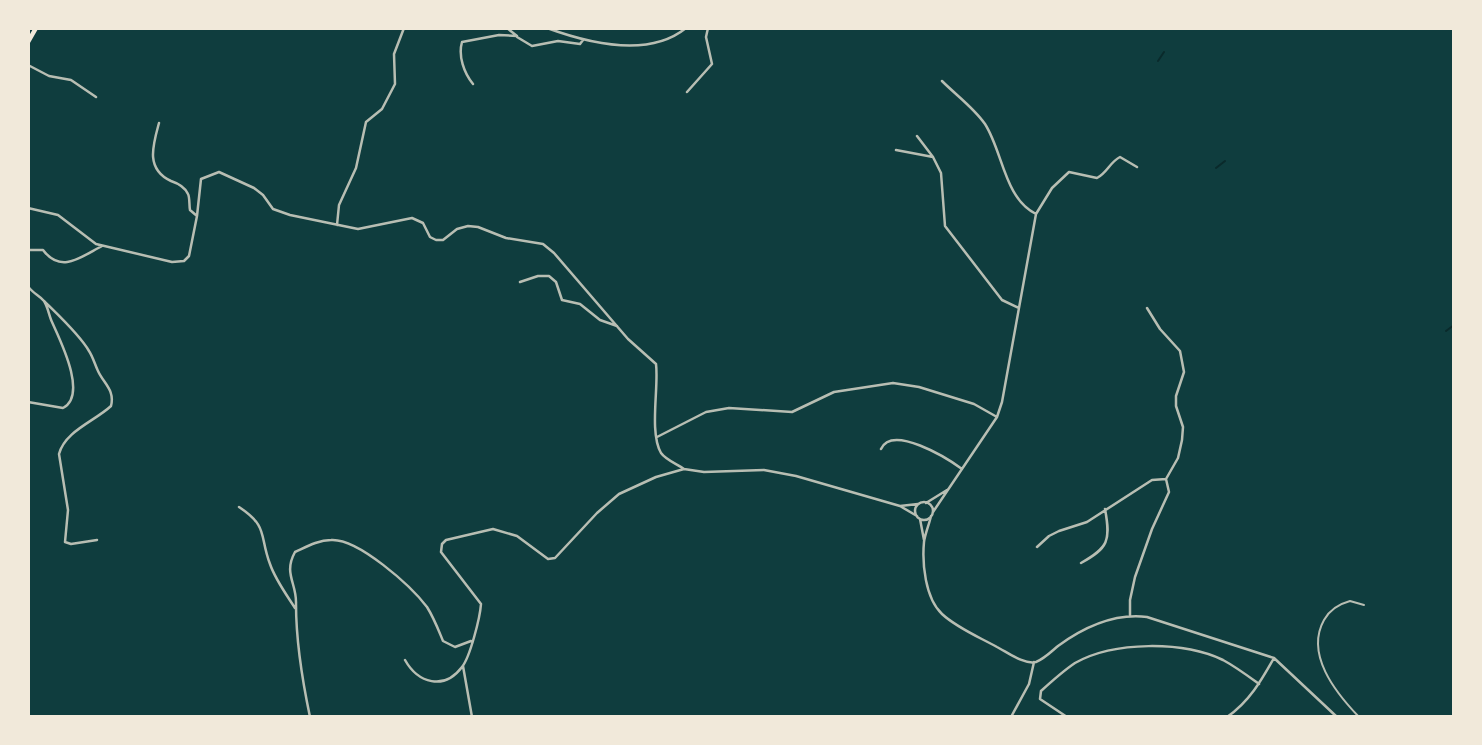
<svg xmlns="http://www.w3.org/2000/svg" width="1482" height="745" font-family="Lato,sans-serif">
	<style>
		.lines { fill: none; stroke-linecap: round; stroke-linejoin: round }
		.stream { stroke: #0a2a2b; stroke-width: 2 }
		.service { stroke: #b8beb3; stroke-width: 2 }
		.minor { stroke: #b8beb3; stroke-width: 2.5 }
		.primary { stroke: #f1e9da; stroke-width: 4.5 }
	</style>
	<rect width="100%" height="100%" fill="#0f3d3e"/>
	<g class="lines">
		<path class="stream" d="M1158 61 1164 52
			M1216 168 1225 161
			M1446 331 1454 325"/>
		<path class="service" d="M1359 717C1335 692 1305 654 1324 620 1330 609 1339 604 1350 601L1364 605"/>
		<path class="minor" d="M547 28C588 43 649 58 686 28
			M517 37 532 46 558 41 580 44 583 40
			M28 65 49 76 71 80 96 97
			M942 81C956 95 974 108 985 124 1003 152 1004 198 1036 214
			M473 84C464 73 458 56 462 42L499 35 517 36 507 28
			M687 92 712 64 706 37 708 28
			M917 136 933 157 941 173 945 226 1002 300 1019 308
			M896 150 933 157
			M28 208 58 215 96 244 172 262 184 261 189 256 197 216 190 210C189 205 190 198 188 194 185 187 177 183 171 181 145 169 153 145 159 123
			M197 216 201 179 219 172 254 188 263 195 273 209 290 215 358 229 412 218 423 223 430 237 436 240H443L457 229 468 226 478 227 506 238 543 244 554 253 628 339 656 364C659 387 649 432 661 453 666 460 677 464 684 469
			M337 225 339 205 356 168 366 122 382 109 395 84 394 54 404 28
			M28 250H43C61 274 81 257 102 246
			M520 282 538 276H549L556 282 562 300 580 304 600 320 617 326
			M28 286C32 293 39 295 44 301 48 307 49 316 52 322 60 340 88 395 63 408L28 402
			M44 301C58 315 79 334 89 351 93 357 95 365 98 371 104 384 115 390 111 406 95 421 65 431 59 454L68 510 65 542 71 544 97 540
			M657 437 706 412 729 408 792 412 834 392 893 383 919 387 974 404 997 417
			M881 449C892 424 947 458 962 469
			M915 511a9 9 0 1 1 18 0a9 9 0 1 1-18 0Z
			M926 503 947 490
			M900 506 918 504
			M239 507C269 527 259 535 270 564 275 579 286 594 295 608
			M933 512 997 417 1002 402 1036 214 1052 188 1069 172 1097 178C1107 173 1110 162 1120 157L1137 167
			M931 516C929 525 925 534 924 542 922 563 925 598 942 614 957 628 979 637 997 647 1007 652 1024 665 1036 662 1044 659 1052 651 1058 646 1084 627 1115 613 1147 617L1274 658 1337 717
			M920 519 924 540
			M1037 547 1049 536 1059 531 1087 522 1152 480 1166 479
			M1081 563C1108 548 1111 541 1105 509
			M1130 615V600L1135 577 1152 529 1169 492 1166 479 1178 458 1182 440 1183 427 1176 406V396L1184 372 1180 351 1160 329 1147 308
			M405 660C418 683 444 691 462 667 470 657 480 618 481 604L441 552 442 544 446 540 493 529 517 536 548 559 555 558 597 513 619 494 656 477 684 469 704 472 764 470 796 476 900 506 917 516
			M463 666 472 717
			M310 717C302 679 296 643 296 604 297 583 283 574 295 552 306 547 318 540 331 540 358 538 411 586 427 607 434 618 438 629 443 641L455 647 471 641
			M1011 717 1029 684 1034 662
			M1067 717 1040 699 1041 691C1052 681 1063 671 1075 663 1114 641 1183 641 1223 660 1236 667 1248 676 1259 684
			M1227 717C1249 702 1261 681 1274 658"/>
		<path class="primary" d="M28 42 36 28"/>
	</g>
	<rect width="1482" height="745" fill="none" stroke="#f1e9da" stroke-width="60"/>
</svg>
